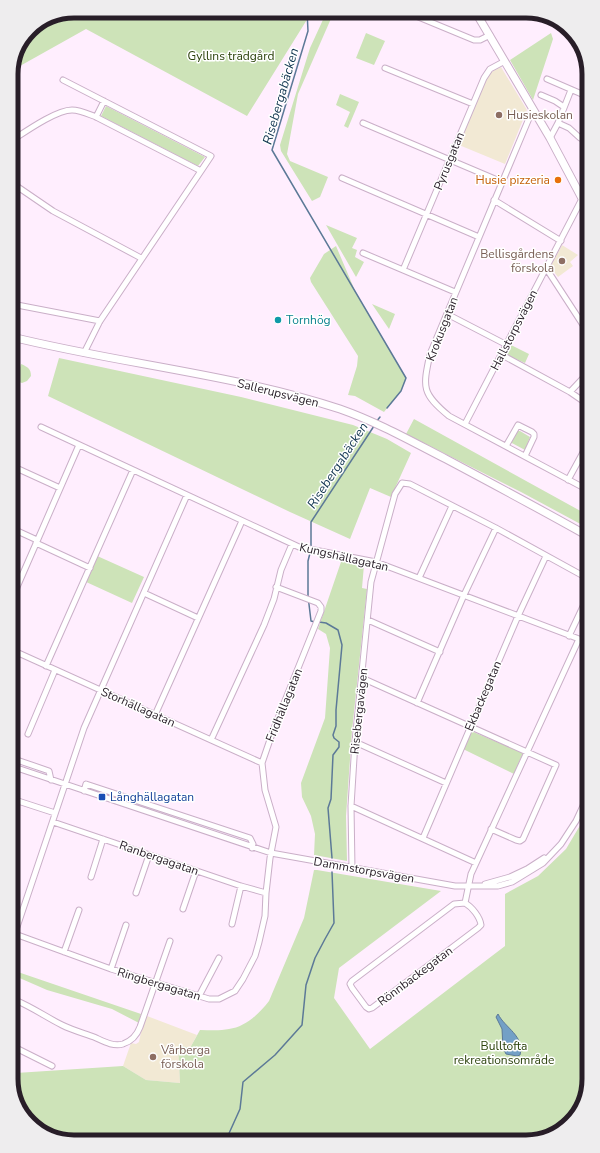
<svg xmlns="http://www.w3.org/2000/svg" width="600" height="1153" font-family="'Nunito Sans',sans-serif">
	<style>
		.education { fill: #f2e9d4 }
		.green { fill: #cde3b8 }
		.water { fill: #73a0c6; stroke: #5c7997 }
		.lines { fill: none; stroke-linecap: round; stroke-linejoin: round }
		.stream { stroke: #5c7997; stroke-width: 1.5 }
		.street-casing { stroke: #caafc8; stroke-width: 7 }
		.secondary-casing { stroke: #caafc8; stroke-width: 9 }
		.street { stroke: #fff; stroke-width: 5 }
		.secondary { stroke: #fff; stroke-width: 7 }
		.education-dot { fill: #8d6e63; stroke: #fff; stroke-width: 1.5 }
		.food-dot { fill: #e8710a; stroke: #fff; stroke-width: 1.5 }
		.culture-dot { fill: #0f9aa8; stroke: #fff; stroke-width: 1.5 }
		.transit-dot { fill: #1a4fb4; stroke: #fff; stroke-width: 1.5 }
		.labels { text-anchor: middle; stroke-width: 3; stroke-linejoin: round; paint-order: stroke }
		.park-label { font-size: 12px; fill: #2a410a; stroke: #fff }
		.education-label { font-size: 12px; fill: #785e54; stroke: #fff; text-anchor: start }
		.street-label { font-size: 12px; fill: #281e28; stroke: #fff }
		.food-label { font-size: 12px; fill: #c56008; stroke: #fff; text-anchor: end }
		.culture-label { font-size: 12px; fill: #0d838f; stroke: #fff; text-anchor: start }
		.transit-label { font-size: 12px; fill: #164399; stroke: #fff; text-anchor: start }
		.water-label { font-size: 13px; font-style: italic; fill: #10344f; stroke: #fff }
		.rim { fill: none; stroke: #281e28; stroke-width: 5 }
	</style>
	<rect width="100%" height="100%" fill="#ffeefe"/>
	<path class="education" d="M501 67 527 110 505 164 459 145 489 73Z
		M562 245 578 255 570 262 573 266 558 277 550 267Z
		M147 1016 197 1035 190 1048 178 1045 180 1083 146 1080 123 1066 131 1043 136 1044 139 1042 141 1032Z"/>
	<path class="green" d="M74 11H256L260 13 291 11 308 18 247 116 86 29 11 71 30 29Z
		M327 11 333 14 298 94 287 154 290 161 328 177 320 197 312 201 281 151 280 145 310 48Z
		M366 33 385 41 374 65 356 58Z
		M551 33 553 39 533 100 510 60Z
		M340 94 359 102 348 128 344 126 350 112 336 105Z
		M106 106 205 157 198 166 101 116Z
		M326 225 357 238 352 248 357 250 355 257 364 262 356 277Z
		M336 246 356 293 406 378 401 391 384 412 355 396 348 395 357 366 358 356 311 282 310 278 324 254Z
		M372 304 395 314 389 329Z
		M511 345 529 354 525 363 506 355Z
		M59 358 241 397 353 425 387 439 411 453 391 497 370 488 350 539 290 512 48 396Z
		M21 364C28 367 31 369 31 376L27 381 22 383 16 381Z
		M414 419 586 514V527L521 492 406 434Z
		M518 431H520L530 437 525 450 510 442 515 432Z
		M95 555 144 577 132 603 84 581Z
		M342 559 364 565 362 588 367 589 352 731 346 816 347 861 314 855 315 834 311 816 302 797 301 783 325 718 330 648 326 634 318 629Z
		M471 731 523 753 514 774 463 749Z
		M588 812 589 1079 578 1114 550 1137 70 1142 39 1131 16 1103V1073L123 1066 146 1080 180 1083 178 1045 190 1048 200 1030C209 1030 220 1031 229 1029 245 1027 259 1014 269 1001L304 918 314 870H317L441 891 339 968 334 998 370 1049 505 946V894L538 876 566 849Z
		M15 971 141 1014 139 1023 112 1009 47 990 15 976Z"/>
	<path class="water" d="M498 1014C505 1028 525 1036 520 1055L517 1056 506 1054 503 1048 502 1029 496 1017Z"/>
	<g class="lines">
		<path class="stream" d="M307 11 308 31 272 150 406 378 401 391 387 408
			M376 422 380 417
			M315 622 311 621 308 596V561L311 549V522L374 426
			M319 622 326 623 338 630 342 645 336 710V726L333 735 334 738 339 742V747L333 755 331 799 328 808 332 858
			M226 1140 240 1109 243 1082 275 1055 302 1025 306 985 315 958 325 939 334 923 332 872"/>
		<defs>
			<path id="street" d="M397 11 416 16 474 40H480L490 35
				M385 68 473 104
				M547 79 584 95
				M63 80 211 156 201 171
				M541 95 555 101 564 107
				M530 116 430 354C423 387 421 393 449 416L586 489
				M96 117 104 101
				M363 123 502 182
				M558 123 569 128 580 138
				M550 138 558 123 571 90
				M11 141C25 132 56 110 72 110 80 110 88 114 96 117L201 171 100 321 84 353
				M342 178 479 237
				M12 183 53 211 141 258
				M494 200 561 241
				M363 253 455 292
				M546 268 585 328
				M403 270 484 78 490 69 505 61
				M12 304 100 321
				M447 314 507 345
				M502 355 570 392 586 403
				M570 392 586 375
				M465 424 585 193
				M41 427 299 547 376 562 587 642
				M506 446 518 425 532 432 534 434V437L525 456
				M14 467 60 488
				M568 480 586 447
				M13 529 37 540
				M36 543 90 568
				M419 578 452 506
				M144 593 198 618
				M14 594 79 445
				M368 620 440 652
				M569 636 587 598
				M14 651 262 763
				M46 666 133 470
				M362 678 556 765 523 839 520 841 516 840 491 829
				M417 703 464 595 496 528
				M155 715 242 521
				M28 734 55 670
				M211 740 264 625 274 599 281 570 292 544
				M355 742 446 783
				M14 759 49 771 51 780
				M14 767 271 853 455 886H498L512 882 543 863 561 844 576 821 583 806 588 785
				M84 791 86 784 250 838 253 844 252 848
				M15 800 55 813
				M351 806 476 863
				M53 822 241 886 266 893
				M423 838 518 616 546 556
				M352 868 351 806 355 742 371 582 395 494 402 483 410 484 496 528 587 578
				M91 877 103 839
				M485 884 510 877 527 869 544 858
				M136 893 149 855
				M465 903C472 907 480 917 481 925L478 928 372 1008 369 1009 366 1007 352 988 350 984 352 981 454 904 465 903 471 874 579 639
				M183 909 196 871
				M232 924 241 886
				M15 933 84 728 187 495
				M15 934 111 969 209 999H219L235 991 243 979 255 956 259 942 265 916 266 893 270 858 276 827 265 790 262 763 274 728 321 611V607L318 603 276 587
				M64 952 79 910
				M111 969 126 925
				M199 996 219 958
				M15 1000C32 1007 46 1017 62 1025 72 1030 83 1033 94 1037 103 1041 113 1047 123 1044 132 1041 137 1035 140 1027L170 941
				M16 1048 52 1066"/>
			<path id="secondary" d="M475 11 550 138 585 204
				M12 337C121 364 234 374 340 409 377 422 411 441 446 459 493 484 540 509 586 535"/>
		</defs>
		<use href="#street" class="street-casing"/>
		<use href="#secondary" class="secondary-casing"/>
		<use href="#street" class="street"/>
		<use href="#secondary" class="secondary"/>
	</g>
	<g class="education-dot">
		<circle cx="499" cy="115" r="4"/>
		<circle cx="562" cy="261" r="4"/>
		<circle cx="153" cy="1057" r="4"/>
	</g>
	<circle class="food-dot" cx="558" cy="180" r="4"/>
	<circle class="culture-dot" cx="278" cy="320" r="4"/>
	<rect class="transit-dot" x="98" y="793" width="8" height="8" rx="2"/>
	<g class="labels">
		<g class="park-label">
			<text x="231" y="60">Gyllins trädgård</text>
			<text x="504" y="1050">Bulltofta<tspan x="504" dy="14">rekreationsområde</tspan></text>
		</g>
		<g class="education-label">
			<text x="507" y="119">Husieskolan</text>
			<text x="554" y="258" text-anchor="end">Bellisgårdens<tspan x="554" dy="14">förskola</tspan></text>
			<text x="161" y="1054">Vårberga<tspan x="161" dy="14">förskola</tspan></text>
		</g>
		<g class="street-label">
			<text transform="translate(449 161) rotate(-68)" y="4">Pyrusgatan</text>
			<text transform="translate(442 329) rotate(-69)" y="4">Krokusgatan</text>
			<text transform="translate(514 330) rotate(-63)" y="4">Hallstorpsvägen</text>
			<text transform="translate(278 393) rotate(14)" y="4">Sallerupsvägen</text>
			<text transform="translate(344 557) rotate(13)" y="4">Kungshällagatan</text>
			<text transform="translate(483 696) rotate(-67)" y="4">Ekbackegatan</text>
			<text transform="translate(284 705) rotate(-68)" y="4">Fridhällagatan</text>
			<text transform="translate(138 707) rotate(24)" y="4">Storhällagatan</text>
			<text transform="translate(359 711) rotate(-84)" y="4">Risebergavägen</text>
			<text transform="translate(159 858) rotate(19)" y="4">Ranbergagatan</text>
			<text transform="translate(364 870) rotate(10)" y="4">Dammstorpsvägen</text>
			<text transform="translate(415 976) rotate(-37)" y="4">Rönnbackegatan</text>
			<text transform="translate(159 984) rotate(17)" y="4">Ringbergagatan</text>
		</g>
		<g class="food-label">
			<text x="550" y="184">Husie pizzeria</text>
		</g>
		<g class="culture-label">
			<text x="286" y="324">Tornhög</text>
		</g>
		<g class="transit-label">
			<text x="110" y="801">Långhällagatan</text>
		</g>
		<g class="water-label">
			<text transform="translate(280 96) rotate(-74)" y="5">Risebergabäcken</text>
			<text transform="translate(337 465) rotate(-57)" y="5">Risebergabäcken</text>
		</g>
	</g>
	<path d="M0 0H600V1153H0ZM74 18H526A56 56 0 0 1 582 74V1079A56 56 0 0 1 526 1135H74A56 56 0 0 1 18 1079V74A56 56 0 0 1 74 18Z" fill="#eeedee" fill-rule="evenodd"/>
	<path class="rim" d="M74 18H526A56 56 0 0 1 582 74V1079A56 56 0 0 1 526 1135H74A56 56 0 0 1 18 1079V74A56 56 0 0 1 74 18Z"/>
</svg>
